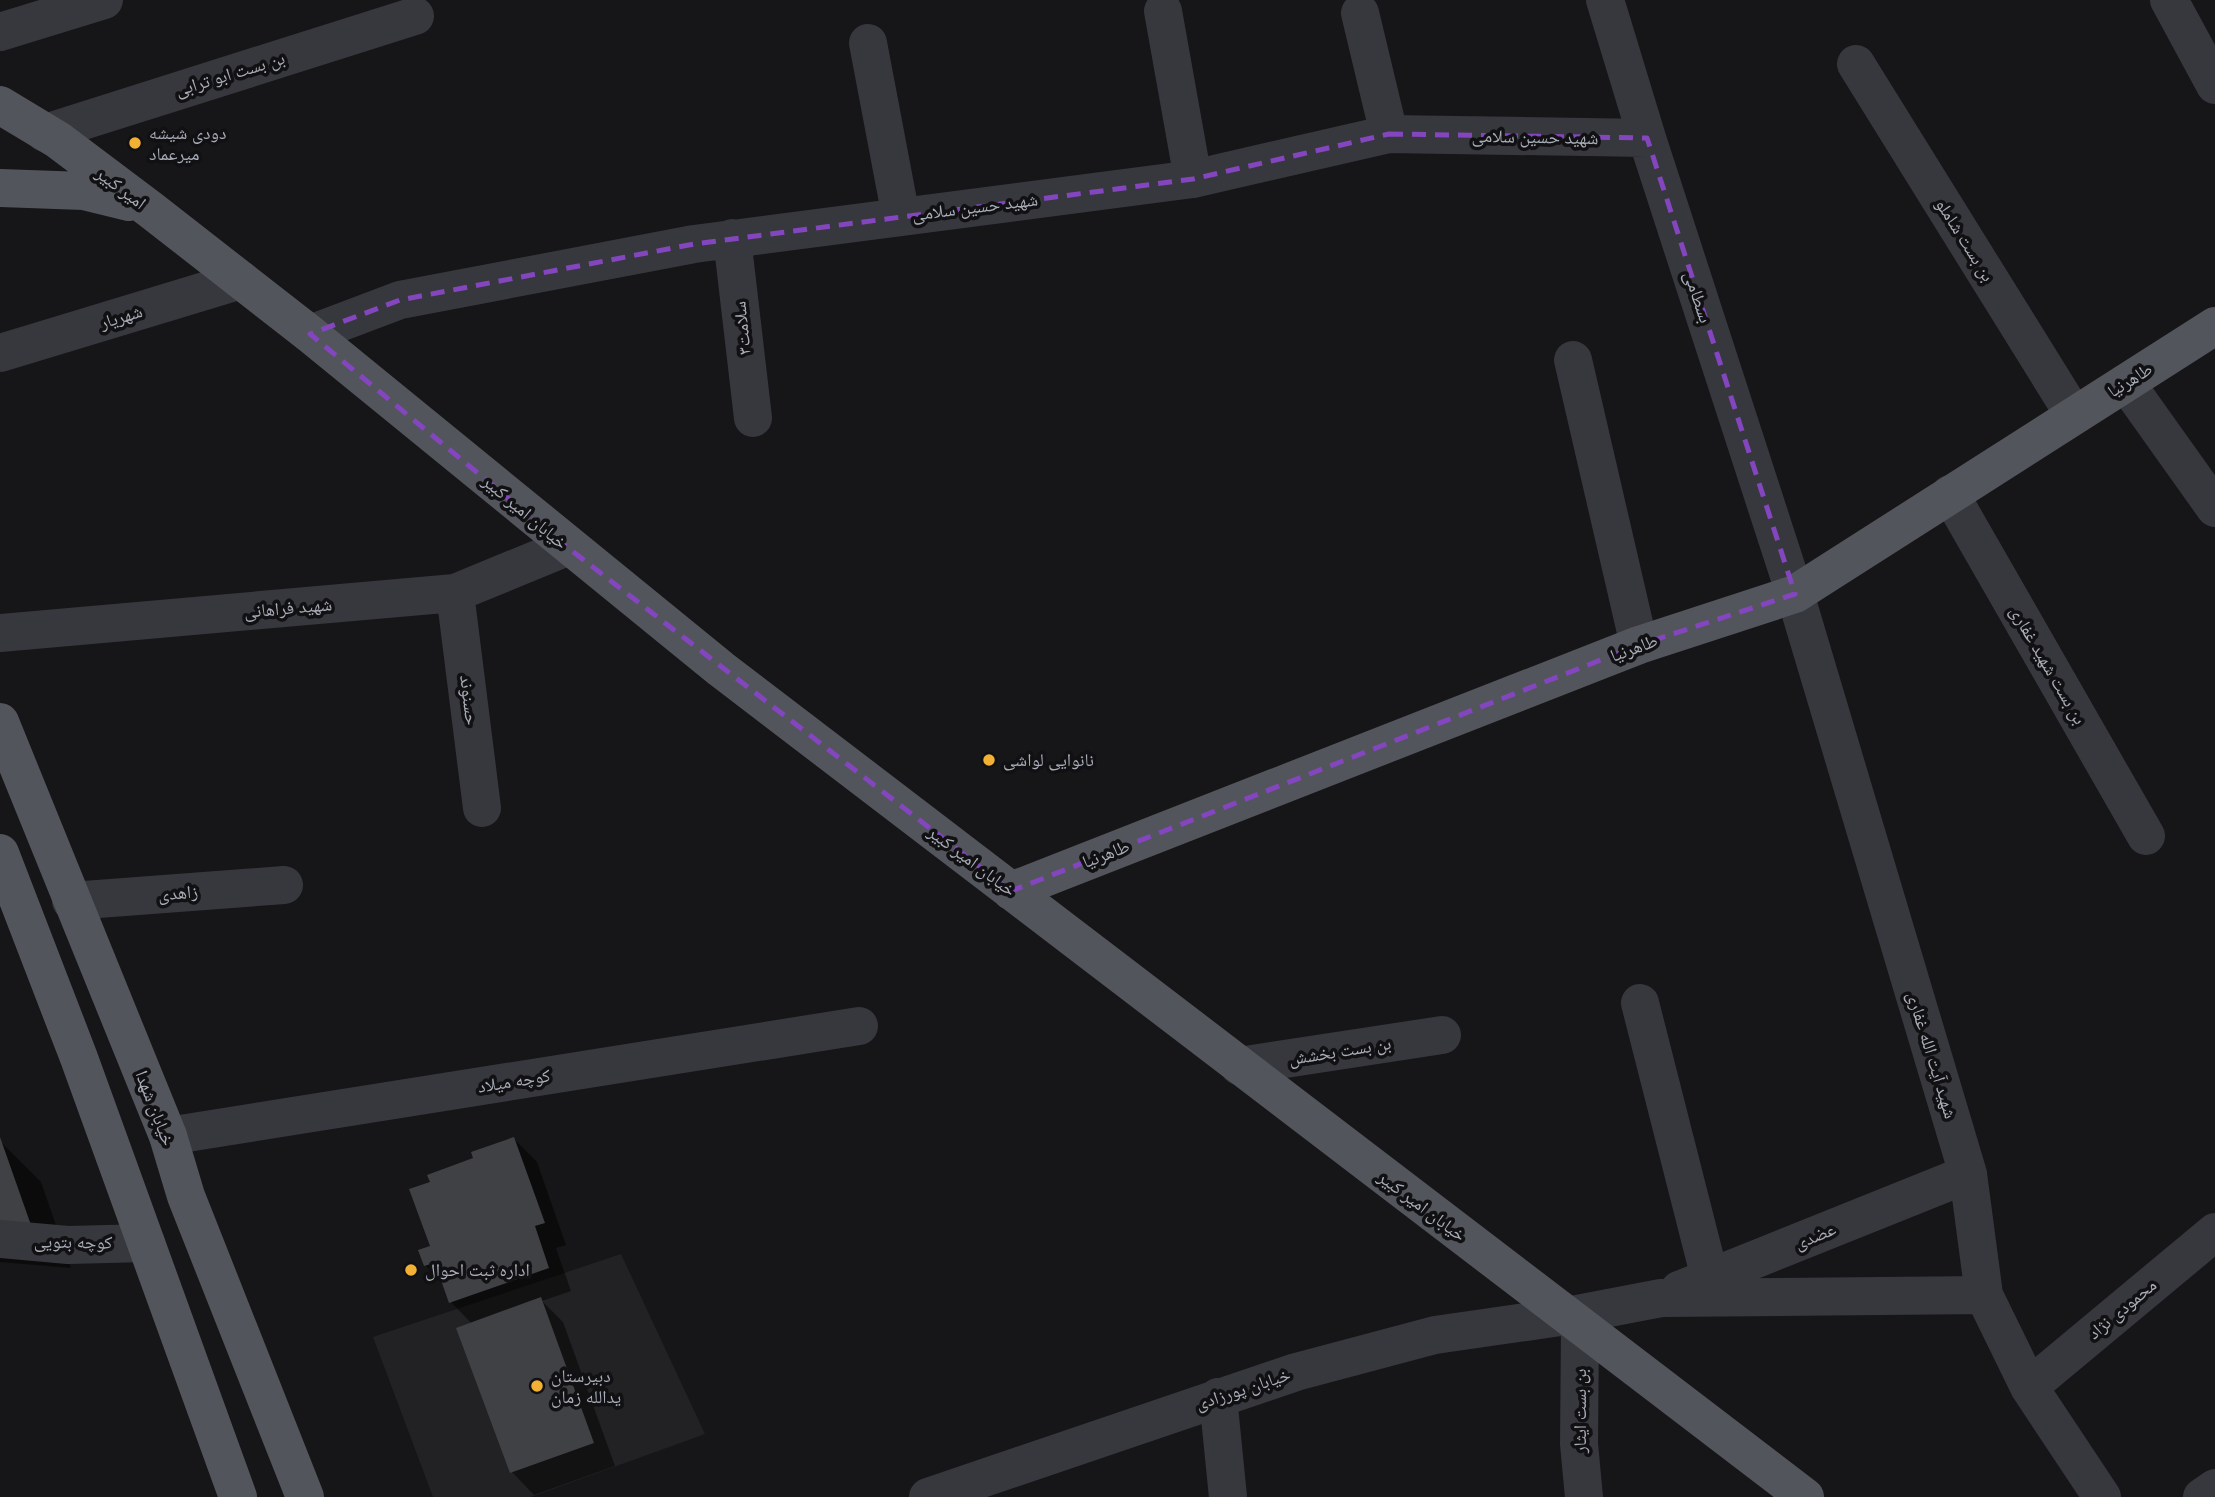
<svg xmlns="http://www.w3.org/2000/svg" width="2215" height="1497" font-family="Raleway,'Noto Naskh Arabic',sans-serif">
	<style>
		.built { fill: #222225 }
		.shadow { fill: #0007 }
		.building { fill: #404145 }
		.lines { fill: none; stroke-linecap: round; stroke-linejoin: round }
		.minor { stroke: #37383d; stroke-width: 38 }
		.major { stroke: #53555c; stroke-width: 38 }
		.marked { fill: none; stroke: #8446be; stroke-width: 5; stroke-dasharray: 14 9; stroke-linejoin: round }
		.poi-dot { fill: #f2b134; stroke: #111113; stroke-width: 2.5 }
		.labels { text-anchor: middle; stroke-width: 7; stroke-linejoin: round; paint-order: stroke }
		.street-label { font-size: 18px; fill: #a8adb8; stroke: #111113 }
		.poi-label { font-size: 18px; fill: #a8adb8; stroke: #111113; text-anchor: start }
	</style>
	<rect width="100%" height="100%" fill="#161618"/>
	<path class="built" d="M621 1254 705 1434 531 1497H433L373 1337Z"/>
	<path class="shadow" d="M514 1139 537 1162 566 1245 556 1248 571 1291 542 1301 563 1322 615 1466 534 1495 512 1472 459 1329 472 1324 451 1302 444 1284 425 1265 432 1247V1183Z
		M0 1141 41 1182 71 1268 0 1262Z"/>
	<path class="building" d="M0 1137 32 1228 0 1226Z
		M514 1137 545 1223 535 1226 549 1268 449 1303 435 1263 424 1266 418 1250 430 1246 409 1189 430 1182 427 1175 473 1158 471 1152Z
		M541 1297 594 1443 510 1473 456 1328Z"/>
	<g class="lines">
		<path class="minor" d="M1605 0 1647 138 1795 594 1968 1174 1984 1295 2029 1387 2102 1497
			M2169 0 2215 85
			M1163 11 1193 179
			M1360 13 1389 134
			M0 32 104 0
			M868 43 901 217
			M1856 64 2074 415
			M45 133 415 16
			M732 238 753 418
			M310 334 400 300 694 244 1193 179 1389 134 1647 138
			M0 353 241 280
			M1573 360 1639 645
			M2126 383 2215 508
			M1950 494 2146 836
			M455 593 482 808
			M0 633 455 593 567 547
			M71 901 284 885
			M1640 1003 1710 1278
			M1239 1066 1442 1035
			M168 1136 859 1026
			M0 1239 68 1245 146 1243
			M1679 1290 1968 1174
			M1580 1325 1579 1444 1584 1497
			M2029 1387 2215 1232
			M1218 1397 1228 1497
			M928 1497 1296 1372 1435 1335 1567 1316 1661 1298 1984 1295
			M2202 1497 2215 1488"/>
		<path class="major" d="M0 105 58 140 151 210 310 334 721 669 1805 1497
			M0 188 84 191 129 202
			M0 722 168 1136 186 1196 305 1497
			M0 853 79 1058 238 1497
			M1011 891 1639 645 1795 594 2215 326"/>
	</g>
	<path class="marked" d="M1389 134 1647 138 1795 594 1639 645 1011 891 567 547 310 334 400 300 694 244 1193 179Z"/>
	<g class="poi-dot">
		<circle cx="135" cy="143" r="7"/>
		<circle cx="989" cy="760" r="7"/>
		<circle cx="411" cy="1270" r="7"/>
		<circle cx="537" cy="1386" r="7"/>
	</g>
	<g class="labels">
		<g class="street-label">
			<text transform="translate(230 74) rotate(-17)" y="6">بن بست ابو ترابی</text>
			<text transform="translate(1535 137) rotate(1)" y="6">شهید حسین سلامی</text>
			<text transform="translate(121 188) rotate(37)" y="6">امیر کبیر</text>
			<text transform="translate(975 207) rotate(-7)" y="6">شهید حسین سلامی</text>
			<text transform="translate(1965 240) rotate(58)" y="6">بن بست شاملو</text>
			<text transform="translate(1698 297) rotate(72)" y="6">بسطامی</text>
			<text transform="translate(121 317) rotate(-17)" y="6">شهریار</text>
			<text transform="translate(742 328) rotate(-96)" y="6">سلامت۳</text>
			<text transform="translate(2130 380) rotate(-32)" y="6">طاهرنیا</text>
			<text transform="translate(525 512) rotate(40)" y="6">خیابان امیر کبیر</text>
			<text transform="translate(288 608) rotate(-5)" y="6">شهید فراهانی</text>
			<text transform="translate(1634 648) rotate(-20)" y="6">طاهرنیا</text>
			<text transform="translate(2048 665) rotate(60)" y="6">بن بست شهید غفاری</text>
			<text transform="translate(469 700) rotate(83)" y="6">حسنوند</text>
			<text transform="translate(1106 854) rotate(-21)" y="6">طاهرنیا</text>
			<text transform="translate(972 861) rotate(37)" y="6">خیابان امیر کبیر</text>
			<text transform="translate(178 893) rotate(-5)" y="6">زاهدی</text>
			<text transform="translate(1340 1051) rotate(-9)" y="6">بن بست بخشش</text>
			<text transform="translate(1932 1055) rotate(73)" y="6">شهید آیت الله غفاری</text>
			<text transform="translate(514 1081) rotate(-9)" y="6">کوچه میلاد</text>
			<text transform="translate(155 1108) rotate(69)" y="6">خیابان شهدا</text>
			<text transform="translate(1422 1206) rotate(37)" y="6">خیابان امیر کبیر</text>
			<text transform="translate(1815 1236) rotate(-22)" y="6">عضدی</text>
			<text transform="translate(73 1242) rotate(1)" y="6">کوچه بتویی</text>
			<text transform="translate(2122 1309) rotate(-40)" y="6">محمودی نژاد</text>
			<text transform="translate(1243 1389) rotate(-18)" y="6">خیابان پورزادی</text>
			<text transform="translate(1580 1411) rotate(-90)" y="6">بن بست ایثار</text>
		</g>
		<g class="poi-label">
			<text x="149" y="139">دودی شیشه<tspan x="149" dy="21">میرعماد</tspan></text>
			<text x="1003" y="766">نانوایی لواشی</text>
			<text x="425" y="1276">اداره ثبت احوال</text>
			<text x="551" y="1382">دبیرستان<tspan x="551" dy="21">یدالله زمان</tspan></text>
		</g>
	</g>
</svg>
